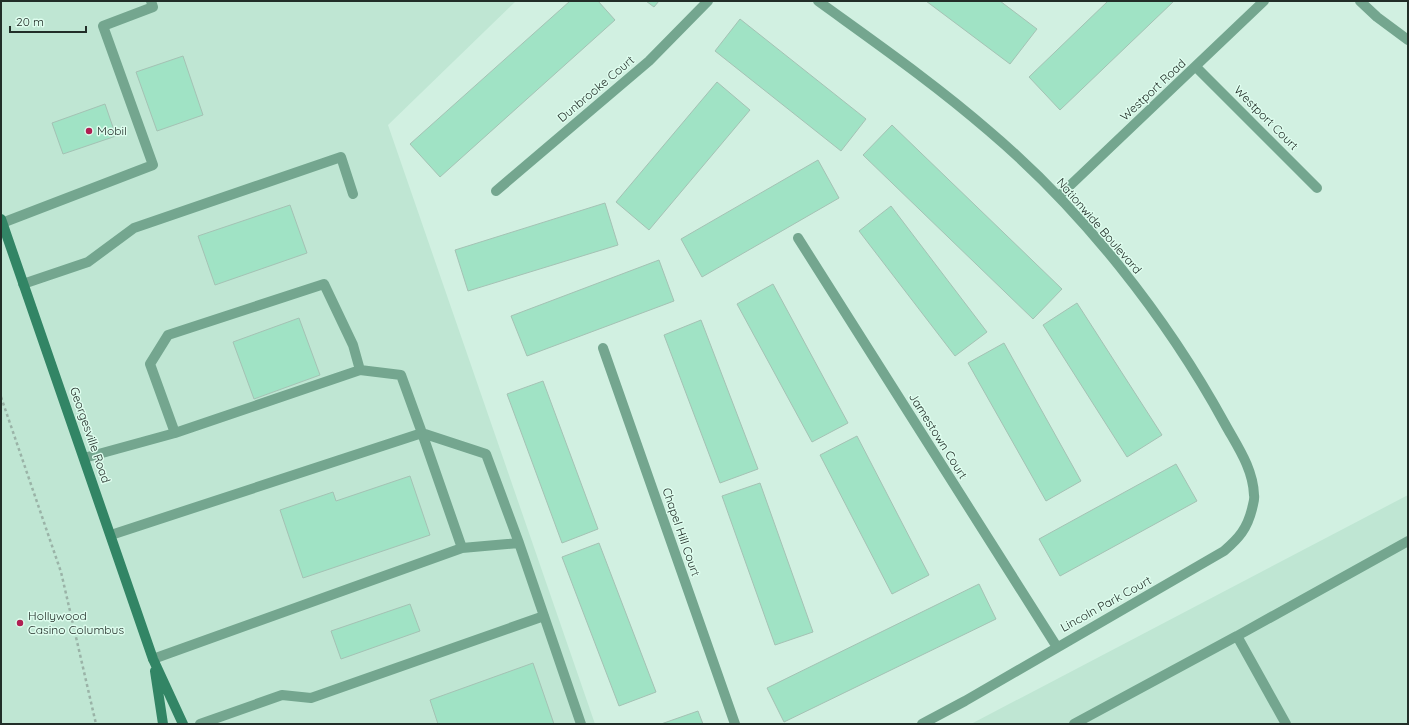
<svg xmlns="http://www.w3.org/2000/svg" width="1409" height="725" font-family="Quicksand,sans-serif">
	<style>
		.built { fill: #bfe6d3 }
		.building { fill: #a0e3c5; stroke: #a4c2b4 }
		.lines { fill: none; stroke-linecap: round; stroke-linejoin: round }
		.path { stroke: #9ab3a7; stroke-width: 2.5; stroke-dasharray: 3 3; stroke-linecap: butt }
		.service { stroke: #74a68f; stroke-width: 10 }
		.minor { stroke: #74a68f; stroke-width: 10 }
		.secondary { stroke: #328565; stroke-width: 10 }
		.poi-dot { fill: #b01f52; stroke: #defdee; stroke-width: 1.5 }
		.labels { text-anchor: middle; stroke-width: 3; stroke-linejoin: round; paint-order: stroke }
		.street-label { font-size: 12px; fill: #222e28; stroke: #defdee }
		.poi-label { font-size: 12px; fill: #222e28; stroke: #defdee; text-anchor: start }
	</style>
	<rect width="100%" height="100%" fill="#d1f0e1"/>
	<path class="built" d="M1 1H516L388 125 595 724H1Z
		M1408 495V724H971Z"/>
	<path class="building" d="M570 1H598L615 20 440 177 410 144Z
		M646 1H659L654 7Z
		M926 1H1000L1037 29 1010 64Z
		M1108 1H1174L1060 110 1029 77Z
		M740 19 866 119 841 151 715 51Z
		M183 56 203 115 157 131 136 72Z
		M717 82 750 110 649 230 616 202Z
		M105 104 116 136 63 154 52 123Z
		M892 125 1062 289 1033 319 863 155Z
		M818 160 839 198 702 277 681 239Z
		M605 203 618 245 468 291 455 250Z
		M290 205 307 253 215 285 198 236Z
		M891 206 987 332 955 356 859 231Z
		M659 260 674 301 527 356 511 316Z
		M773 284 848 423 812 442 737 304Z
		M1077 303 1162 435 1127 457 1043 325Z
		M299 318 320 375 254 399 233 342Z
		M701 320 758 469 720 483 664 335Z
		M1004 343 1081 481 1046 501 968 363Z
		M543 381 598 529 562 543 507 394Z
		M857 436 929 575 892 594 820 455Z
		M1176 464 1197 501 1060 576 1039 539Z
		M410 476 430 535 303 578 280 510 333 492 336 501Z
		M760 483 813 632 775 645 722 496Z
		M599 543 656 692 619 706 562 557Z
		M979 584 996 619 784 722 767 688Z
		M410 604 420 631 341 659 331 631Z
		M533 663 554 724H438L430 700Z
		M698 711 703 724H661Z"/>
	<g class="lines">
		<path class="path" d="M1 397 61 572 96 724"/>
		<path class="service" d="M1360 1 1377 17 1408 40
			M1196 67 1317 188
			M2 223 153 165 103 26 153 7 151 1
			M23 284 88 262 134 228 341 157 353 194
			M360 370 401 375 422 433 486 454 519 543
			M84 458 175 433 150 364 168 335 324 284 353 345 360 370 175 433
			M111 535 422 433 462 548 153 659
			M462 548 519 543 581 724
			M1237 636 1408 541
			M200 724 282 695 311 698 544 616
			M1074 724 1237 636 1286 724"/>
		<path class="minor" d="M818 1C876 43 935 84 989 131 1082 210 1166 316 1225 424 1237 446 1253 468 1254 495 1255 499 1253 504 1252 509 1247 529 1239 538 1224 551L965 701 922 724
			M496 191 649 61 708 1
			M1059 196 1264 1
			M798 238 1057 647
			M603 348 735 724"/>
		<path class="secondary" d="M1 219 153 659 183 724
			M155 671 163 724"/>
	</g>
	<g class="poi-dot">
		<circle cx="89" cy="131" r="4"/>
		<circle cx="20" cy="623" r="4"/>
	</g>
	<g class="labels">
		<g class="street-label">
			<text transform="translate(596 89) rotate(-40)" y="4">Dunbrooke Court</text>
			<text transform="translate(1153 90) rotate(-43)" y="4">Westport Road</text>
			<text transform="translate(1266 118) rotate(45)" y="4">Westport Court</text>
			<text transform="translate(1099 226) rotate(49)" y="4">Nationwide Boulevard</text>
			<text transform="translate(90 435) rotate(71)" y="4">Georgesville Road</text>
			<text transform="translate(938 436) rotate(58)" y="4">Jamestown Court</text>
			<text transform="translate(681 532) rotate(71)" y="4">Chapel Hill Court</text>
			<text transform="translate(1106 604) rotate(-29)" y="4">Lincoln Park Court</text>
		</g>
		<g class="poi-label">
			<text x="97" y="135">Mobil</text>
			<text x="28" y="620">Hollywood<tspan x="28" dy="14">Casino Columbus</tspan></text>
		</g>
	</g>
	<rect width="1409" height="725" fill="none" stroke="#222e28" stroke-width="4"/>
	<path d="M10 26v6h76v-6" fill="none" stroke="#222e28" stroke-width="2"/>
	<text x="16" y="26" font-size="12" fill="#222e28" stroke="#defdee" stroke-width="3" paint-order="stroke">20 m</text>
</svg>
